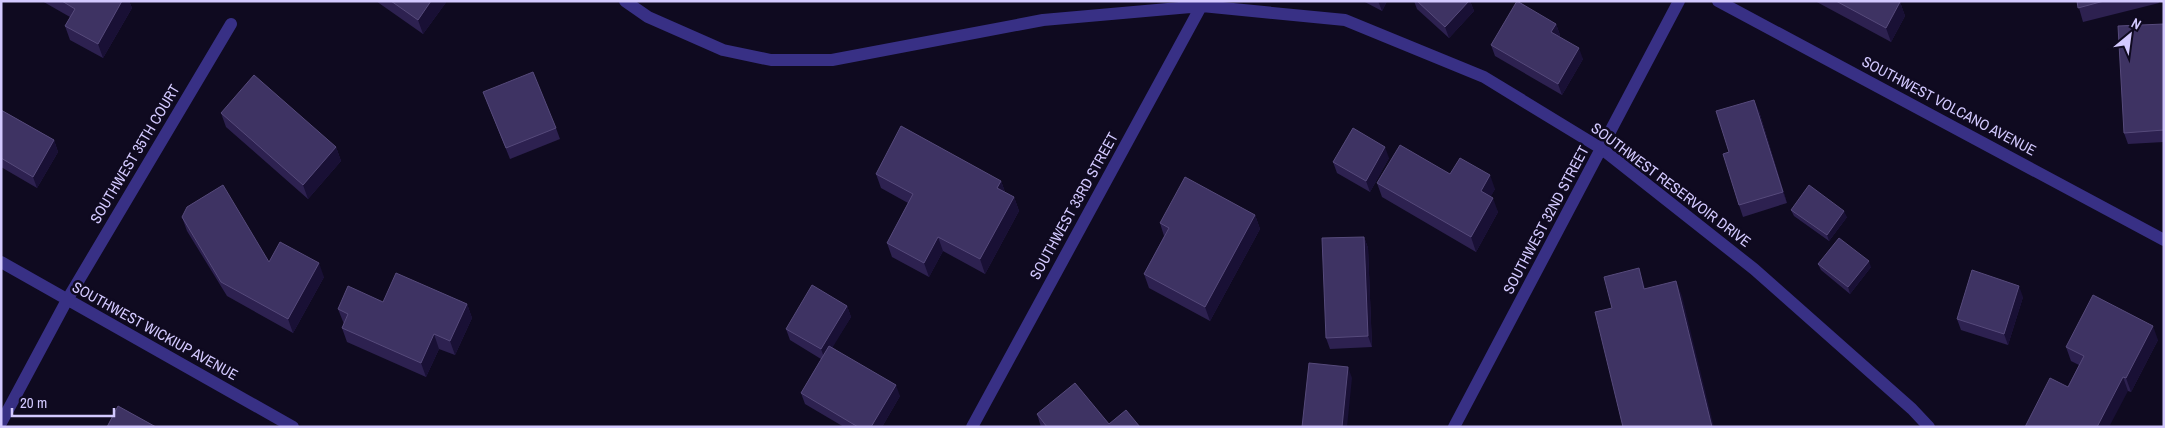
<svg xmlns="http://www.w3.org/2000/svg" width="2165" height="428" font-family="'Archivo Narrow',sans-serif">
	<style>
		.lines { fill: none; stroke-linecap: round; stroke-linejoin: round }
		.minor { stroke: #383085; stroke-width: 12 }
		.wall { fill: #2d2150 }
		.shaded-wall { fill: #191035 }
		.building { fill: #3e3363; stroke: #564a7b }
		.labels { text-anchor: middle; stroke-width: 5; stroke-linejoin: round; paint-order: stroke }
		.street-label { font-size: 15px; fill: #d3c9ff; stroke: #0f0a20 }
	</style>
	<rect width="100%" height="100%" fill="#0f0a20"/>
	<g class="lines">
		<path class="minor" d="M625 1 648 17 723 50 771 60H832L1043 20 1202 6 1345 20 1484 77 1602 149 1754 269 1912 409 1929 427
			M1718 1 2164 240
			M1 262 293 427
			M1 423 67 300 231 24
			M972 427 1204 1
			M1454 427 1679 1"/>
	</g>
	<path class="wall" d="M42 1H129L132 8 103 58 70 40 65 26 70 17Z
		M376 1H447L423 34Z
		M1363 1H1387L1382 11Z
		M1414 1H1470L1474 11 1449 38 1417 9Z
		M1815 1H1899L1900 2 1905 16 1891 42Z
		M2077 1H2158L2159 3 2083 22Z
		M1556 24 1560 35 1559 37 1583 59 1562 95 1495 56 1491 45Z
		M2164 24V142L2128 144 2124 133Z
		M483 92 556 128 560 139 510 159Z
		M1 110 54 140 58 152 37 188 1 167Z
		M1759 111 1787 203 1743 217 1739 205Z
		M221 113 336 147 341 161 308 199 226 127Z
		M1389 158 1370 192 1337 173 1333 162Z
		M876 174 1001 181 1005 192 1014 197 1019 211 985 274 943 251 929 277 892 257 887 243 908 203 881 188Z
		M1450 174 1495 189 1490 197 1498 212 1476 252 1382 197 1377 183Z
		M1791 210 1847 217 1829 241 1794 216Z
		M1255 215 1260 229 1210 321 1149 288 1144 274 1164 236 1160 223Z
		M182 217 269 262 324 277 293 333 227 296 187 231Z
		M1364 237 1368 248 1372 347 1330 349 1326 338Z
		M1818 264 1871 267 1850 294 1821 270Z
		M2023 297 2008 345 1961 330 1957 319Z
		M383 302 467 304 472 318 455 355 439 349 426 377 347 342 342 328 344 324 338 309Z
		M847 306 851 317 832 347 900 396 882 427H844L805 404 801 393 821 359 790 340 786 329Z
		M2158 340 2131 392 2128 391 2068 387 2079 365 2071 361 2066 347Z
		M1037 414 1109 424 1140 427H1041Z"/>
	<path class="shaded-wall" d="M122 1H129L132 8 103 58 98 44Z
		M431 1H447L423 34 418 20Z
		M1378 1H1387L1382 11Z
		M1469 1H1470L1474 11 1449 38 1445 27Z
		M1900 2 1905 16 1891 42 1886 28Z
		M1556 24 1560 35 1555 43 1551 32Z
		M1579 48 1583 59 1562 95 1558 84Z
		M1754 100 1759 111 1787 203 1783 192Z
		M54 140 58 152 37 188 33 177Z
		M336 147 341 161 308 199 303 185Z
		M1385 147 1389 158 1370 192 1366 181Z
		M1490 175 1495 189 1486 205 1481 191Z
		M1001 181 1006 195 997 188Z
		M1014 197 1019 211 985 274 980 259Z
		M1493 198 1498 212 1476 252 1471 237Z
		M1844 211 1847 217 1829 241 1827 235Z
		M1255 215 1260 229 1210 321 1205 307Z
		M938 237 943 251 929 277 924 263Z
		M1364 237 1368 248 1372 347 1368 336Z
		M1869 261 1871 267 1850 294 1848 287Z
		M319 263 324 277 293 333 288 319Z
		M1639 268 1644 284 1649 305 1644 289Z
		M1676 281 1682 296 1714 427H1712Z
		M2019 286 2023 297 2008 345 2004 334Z
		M467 304 472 318 455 355 450 341Z
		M847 306 851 317 825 360 821 349Z
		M2153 326 2158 340 2131 392 2126 378Z
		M434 334 439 349 426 377 421 363Z
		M1348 367 1352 378 1347 427H1342Z
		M2123 377 2128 391 2109 427H2097Z
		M896 385 900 396 882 427H871Z"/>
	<path class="building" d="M62 1H122L98 44 65 26 75 9Z
		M391 1H431L418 20Z
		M1417 1H1469L1445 27Z
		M1517 1 1556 24 1551 32 1579 48 1558 84 1491 45Z
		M1836 1H1898L1900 2 1886 28Z
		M2077 1H2104L2078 8Z
		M2164 24V130L2124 133 2118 26Z
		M533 72 556 128 506 148 483 92Z
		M254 75 336 147 303 185 221 113Z
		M1754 100 1783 192 1739 205 1723 154 1729 152 1716 111Z
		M1 110 54 140 33 177 1 158Z
		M901 126 1001 181 997 188 1014 197 980 259 938 237 924 263 887 243 913 194 876 174Z
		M1353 128 1385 147 1366 181 1333 162Z
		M1400 145 1450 174 1460 158 1490 175 1481 191 1493 198 1471 237 1377 183Z
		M1185 177 1255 215 1205 307 1144 274 1169 228 1160 223Z
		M223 185 269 262 280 242 319 263 288 319 221 282 182 217 187 207Z
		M1809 185 1844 211 1827 235 1791 210Z
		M1364 237 1368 336 1326 338 1322 238Z
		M1839 238 1869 261 1848 287 1818 264Z
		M1639 268 1644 289 1676 281 1712 427H1623L1595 312 1612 308 1604 277Z
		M1972 270 2019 286 2004 334 1957 319Z
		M396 273 467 304 450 341 434 334 421 363 342 328 348 314 338 309 348 286 383 302Z
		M812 285 847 306 821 349 786 329Z
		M2093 295 2153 326 2126 378 2123 377 2097 427H2025L2050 378 2068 387 2084 356 2066 347Z
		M829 346 896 385 871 427H858L801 393Z
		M1309 363 1348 367 1342 427H1302Z
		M1075 383 1109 424 1126 410 1140 427H1047L1037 414Z
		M118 406 156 427H107Z"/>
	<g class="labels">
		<g class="street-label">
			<text transform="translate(1949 106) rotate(28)" y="5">SOUTHWEST VOLCANO AVENUE</text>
			<text transform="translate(135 154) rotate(-59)" y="5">SOUTHWEST 35TH COURT</text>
			<text transform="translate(1671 185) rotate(37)" y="5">SOUTHWEST RESERVOIR DRIVE</text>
			<text transform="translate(1074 206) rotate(-61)" y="5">SOUTHWEST 33RD STREET</text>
			<text transform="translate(1546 220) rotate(-62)" y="5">SOUTHWEST 32ND STREET</text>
			<text transform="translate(155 331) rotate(29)" y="5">SOUTHWEST WICKIUP AVENUE</text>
		</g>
	</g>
	<rect width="2165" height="428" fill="none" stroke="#d3c9ff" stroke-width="5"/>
	<g transform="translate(2130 35) rotate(29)" stroke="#0f0a20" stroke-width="4" paint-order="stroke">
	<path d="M0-4L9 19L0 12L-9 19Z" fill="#d3c9ff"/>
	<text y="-8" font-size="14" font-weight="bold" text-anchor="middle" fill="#d3c9ff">N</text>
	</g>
	<path d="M12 408v8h102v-8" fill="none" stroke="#d3c9ff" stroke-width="2.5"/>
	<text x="20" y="408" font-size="15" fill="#d3c9ff" stroke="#0f0a20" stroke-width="4" paint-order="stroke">20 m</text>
</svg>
